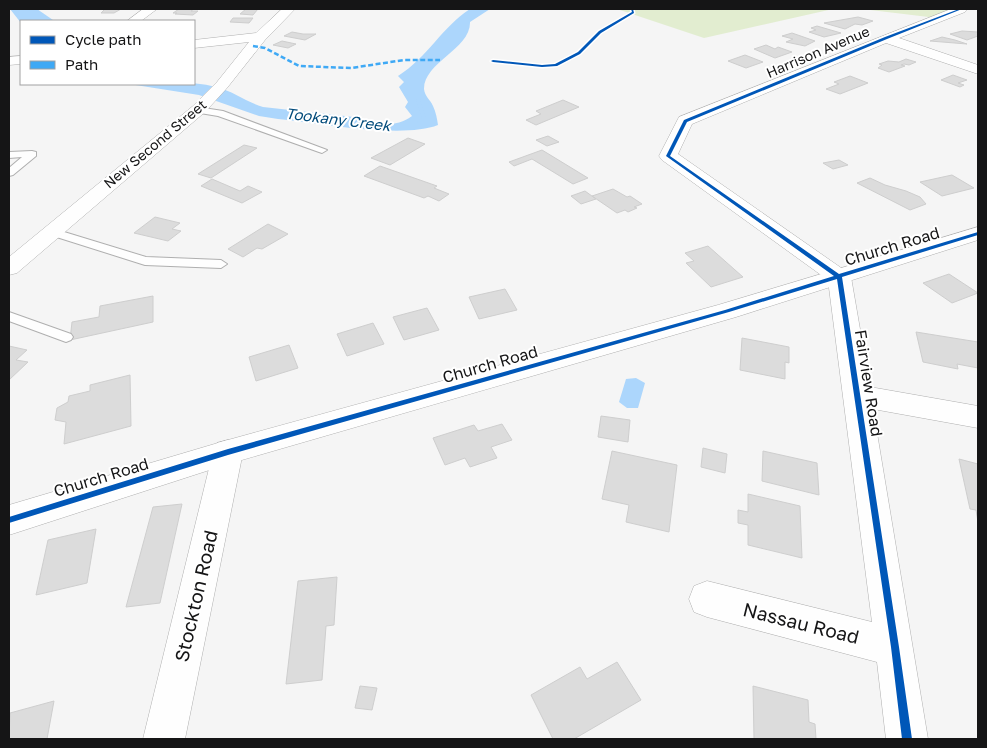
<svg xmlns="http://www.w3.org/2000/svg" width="987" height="748" font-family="'Golos Text',sans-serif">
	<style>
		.green { fill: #e2edd0 }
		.water { fill: #acd6fc }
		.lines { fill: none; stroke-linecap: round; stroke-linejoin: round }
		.stream { fill: #acd6fc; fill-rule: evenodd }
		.building { fill: #dcdcdc; stroke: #cecece }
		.service-casing { stroke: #afafaf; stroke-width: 2 }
		.minor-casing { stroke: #afafaf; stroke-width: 1 }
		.tertiary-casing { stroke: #afafaf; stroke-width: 1 }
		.service { fill: #fefefe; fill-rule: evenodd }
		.minor { fill: #fefefe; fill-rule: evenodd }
		.tertiary { fill: #fefefe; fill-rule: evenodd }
		.quiet { stroke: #3fa9f5; stroke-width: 2.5; stroke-dasharray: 5 2.5; stroke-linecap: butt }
		.cycleway-casing { stroke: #fff; stroke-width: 3 }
		.cycleway { fill: #0057b8; fill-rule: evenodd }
		.labels { text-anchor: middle; stroke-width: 4; stroke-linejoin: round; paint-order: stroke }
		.far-street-label { font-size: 14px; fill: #151516; stroke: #fff }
		.far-water-label { font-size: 15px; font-style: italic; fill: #024b7b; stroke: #fff }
		.street-label { font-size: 16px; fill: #151516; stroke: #fff }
		.near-street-label { font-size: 19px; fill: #151516; stroke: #fff }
	</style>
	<rect width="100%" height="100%" fill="#f5f5f5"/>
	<path class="green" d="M617 9H833L704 38Z
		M862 9H961L937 18Z"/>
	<path class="water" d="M10 9H37L53 20V21H21V23Z
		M470 9H490L470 22C471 49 424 62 424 89 425 97 430 99 433 106 436 112 437 119 438 125 404 139 316 123 278 119L259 116 199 95 129 84C157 84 188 80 216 87 233 91 246 102 263 107L354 117C370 126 397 128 412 116L405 107 408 102 399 87 404 82 398 76C428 57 442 27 470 9Z
		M636 378 645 383 638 408H627L619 402 626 379Z"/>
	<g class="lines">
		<path class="stream" d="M418 98 420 99 426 117 419 124 417 123 422 117 416 99Z"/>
	</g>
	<path class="building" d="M105 9H121L114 13H101Z
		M179 9H194L191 11H198L193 15 175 14 177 13H173Z
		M246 9H258L253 15 240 14Z
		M858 17 873 21 862 25 855 24 845 29 824 23Z
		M233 18H253L249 23 230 22Z
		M817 26 841 33 824 37 809 32 816 30 811 28Z
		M962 31 978 32V36L967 40 950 34Z
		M292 32 303 34H316L305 40 284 36Z
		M792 33 815 41 805 46 786 42 793 39 782 36Z
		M942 37 955 40 967 44 930 41Z
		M282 41 296 44 288 48 273 45Z
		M766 45 775 49 778 47 792 52 775 58 754 49Z
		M745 55 763 62 746 68 728 61Z
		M906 59 916 62 909 65 904 64 901 65 905 66 889 72 878 68 882 65 879 64 888 61 899 62Z
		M953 75 967 80 958 83 964 85 960 87 941 80Z
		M850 76 868 83 840 94 826 89 839 84 834 82Z
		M563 100 579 107 536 125 526 120 541 114 536 111Z
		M548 136 559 142 547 146 536 140Z
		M408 138 425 144 390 165 371 158Z
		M244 145 257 148 211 178 198 174Z
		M542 150 588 178 573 184 532 159 514 166 509 162Z
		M839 160 848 165 833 169 823 163Z
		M380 166 437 186 434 188 449 194 439 201 428 196 424 198 364 176Z
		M952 175 974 188 942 196 920 182Z
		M870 178 885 185 906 191 920 197 926 204 910 210 857 183Z
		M212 179 240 191 248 186 262 192 242 203 201 186Z
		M613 189 627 197 630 196 642 204 634 207 637 208 628 212 625 210 617 213 592 196Z
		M585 191 596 199 581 204 571 196Z
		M155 217 180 223 172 229 181 231 168 241 134 233Z
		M268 224 288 234 262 249 257 248 243 257 228 249Z
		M708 246 743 277 711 287 686 263 694 261 685 253Z
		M949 274 978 293 952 303 923 283Z
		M505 289 517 310 479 319 469 297Z
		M153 296V322L70 340 72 322 99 317 100 306Z
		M427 308 439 330 404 340 393 317Z
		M373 323 384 344 347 356 337 334Z
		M916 332 978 342V368L957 364 958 369 923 362Z
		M742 338 789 347V363L785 362V379L740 370Z
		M289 345 298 368 256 381 249 357Z
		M9 346 27 350 16 360 28 362 9 380Z
		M130 375 131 426 64 444 66 422 55 420 57 408 68 402 69 396 90 391V385Z
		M601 416 630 420 628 442 598 437Z
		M502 424 512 440 491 447 497 458 470 467 465 458 445 465 433 438 474 425 478 431Z
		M703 448 727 454 725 473 701 467Z
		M612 451 677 465 669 532 626 522 629 505 602 499Z
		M763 451 817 463 819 495 762 481Z
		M959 459 978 464V522L976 510 970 509Z
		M748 494 800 506 802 558 748 545V525L738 523V510L748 512Z
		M182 504 160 603 126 607 153 507Z
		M96 529 87 583 36 595 48 540Z
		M337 577 334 625 326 626 322 680 286 684 298 581Z
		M617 662 641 700 574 739H553L531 695 580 667 587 679Z
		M360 686 377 688 372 710 355 708Z
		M753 686 808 700 809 722 815 724 816 739H754Z
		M54 701 47 739H9L10 713Z"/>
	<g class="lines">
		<defs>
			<path id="service" d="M197 107 223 111 327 150 322 153 319 152 218 116 194 112V108Z
				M32 151 36 152V156L13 175 9 176V168L22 157 9 158V152Z
				M51 228 146 257 221 260 227 264 221 268 145 265 47 234 45 232 47 230Z
				M9 312 71 334 73 337 71 340 66 342 9 321Z"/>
			<path id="minor" d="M143 9H157L141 21H127Z
				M951 9H967L965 12 899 38 978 65V74L886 43 692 124 678 154 847 272 851 277 870 387 978 406V428L873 409 928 739H886L877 662 707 617 694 612 689 599 694 586 707 581 872 622 828 280 662 160 659 156 679 117Z
				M228 440 239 443 243 452 185 739H143L213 452 217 443Z"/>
			<path id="tertiary" d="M282 9H295L265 40 227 88 205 112 17 273 9 275V257L193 106 217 82 249 42 194 48V40L256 33Z
				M21 56V64L9 65V57Z
				M978 227V240L736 317 228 464 9 535V505L228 440 718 305Z"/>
		</defs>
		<use href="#service" class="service-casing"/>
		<use href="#minor" class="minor-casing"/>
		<use href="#tertiary" class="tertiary-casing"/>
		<use href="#service" class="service"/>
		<use href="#minor" class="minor"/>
		<use href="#tertiary" class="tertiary"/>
		<path class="quiet" d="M253 46 265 48 299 66 351 68 404 60H440"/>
		<defs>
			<path id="cycleway" d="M631 9H633L634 13 601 33 580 54 557 66 542 67 493 62 491 61 493 60 542 65 555 64 578 52 599 31 632 12Z
				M959 9H962L887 39 687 122 670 156 839 274 978 232V235L842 277 899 647 912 739H902L891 647 837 279 729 312 228 455 9 523V517L228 449 725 310 834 276 666 156 684 120 885 37Z"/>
		</defs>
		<use href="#cycleway" class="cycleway-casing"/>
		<use href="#cycleway" class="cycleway"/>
	</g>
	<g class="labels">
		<g class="far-street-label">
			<text transform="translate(818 52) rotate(-23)" y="5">Harrison Avenue</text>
			<text transform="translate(155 144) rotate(-40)" y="5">New Second Street</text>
		</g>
		<g class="far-water-label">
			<text transform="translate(338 120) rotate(7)" y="5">Tookany Creek</text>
		</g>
		<g class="street-label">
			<text transform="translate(892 246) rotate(-17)" y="6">Church Road</text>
			<text transform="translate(490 364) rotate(-16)" y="6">Church Road</text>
			<text transform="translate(869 383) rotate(81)" y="6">Fairview Road</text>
			<text transform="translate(101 477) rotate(-17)" y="6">Church Road</text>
		</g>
		<g class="near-street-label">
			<text transform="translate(196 596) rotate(-77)" y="7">Stockton Road</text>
			<text transform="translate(801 623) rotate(14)" y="7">Nassau Road</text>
		</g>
	</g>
	<rect width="987" height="748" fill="none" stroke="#151516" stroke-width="20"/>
	<rect x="20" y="20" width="175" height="65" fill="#ffffff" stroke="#a1a1a2"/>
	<rect x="30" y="36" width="25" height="8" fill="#0057b8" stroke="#a1a1a2"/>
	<text x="65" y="45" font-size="15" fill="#151516">Cycle path</text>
	<rect x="30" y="61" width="25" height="8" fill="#3fa9f5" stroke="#a1a1a2"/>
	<text x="65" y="70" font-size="15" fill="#151516">Path</text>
</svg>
